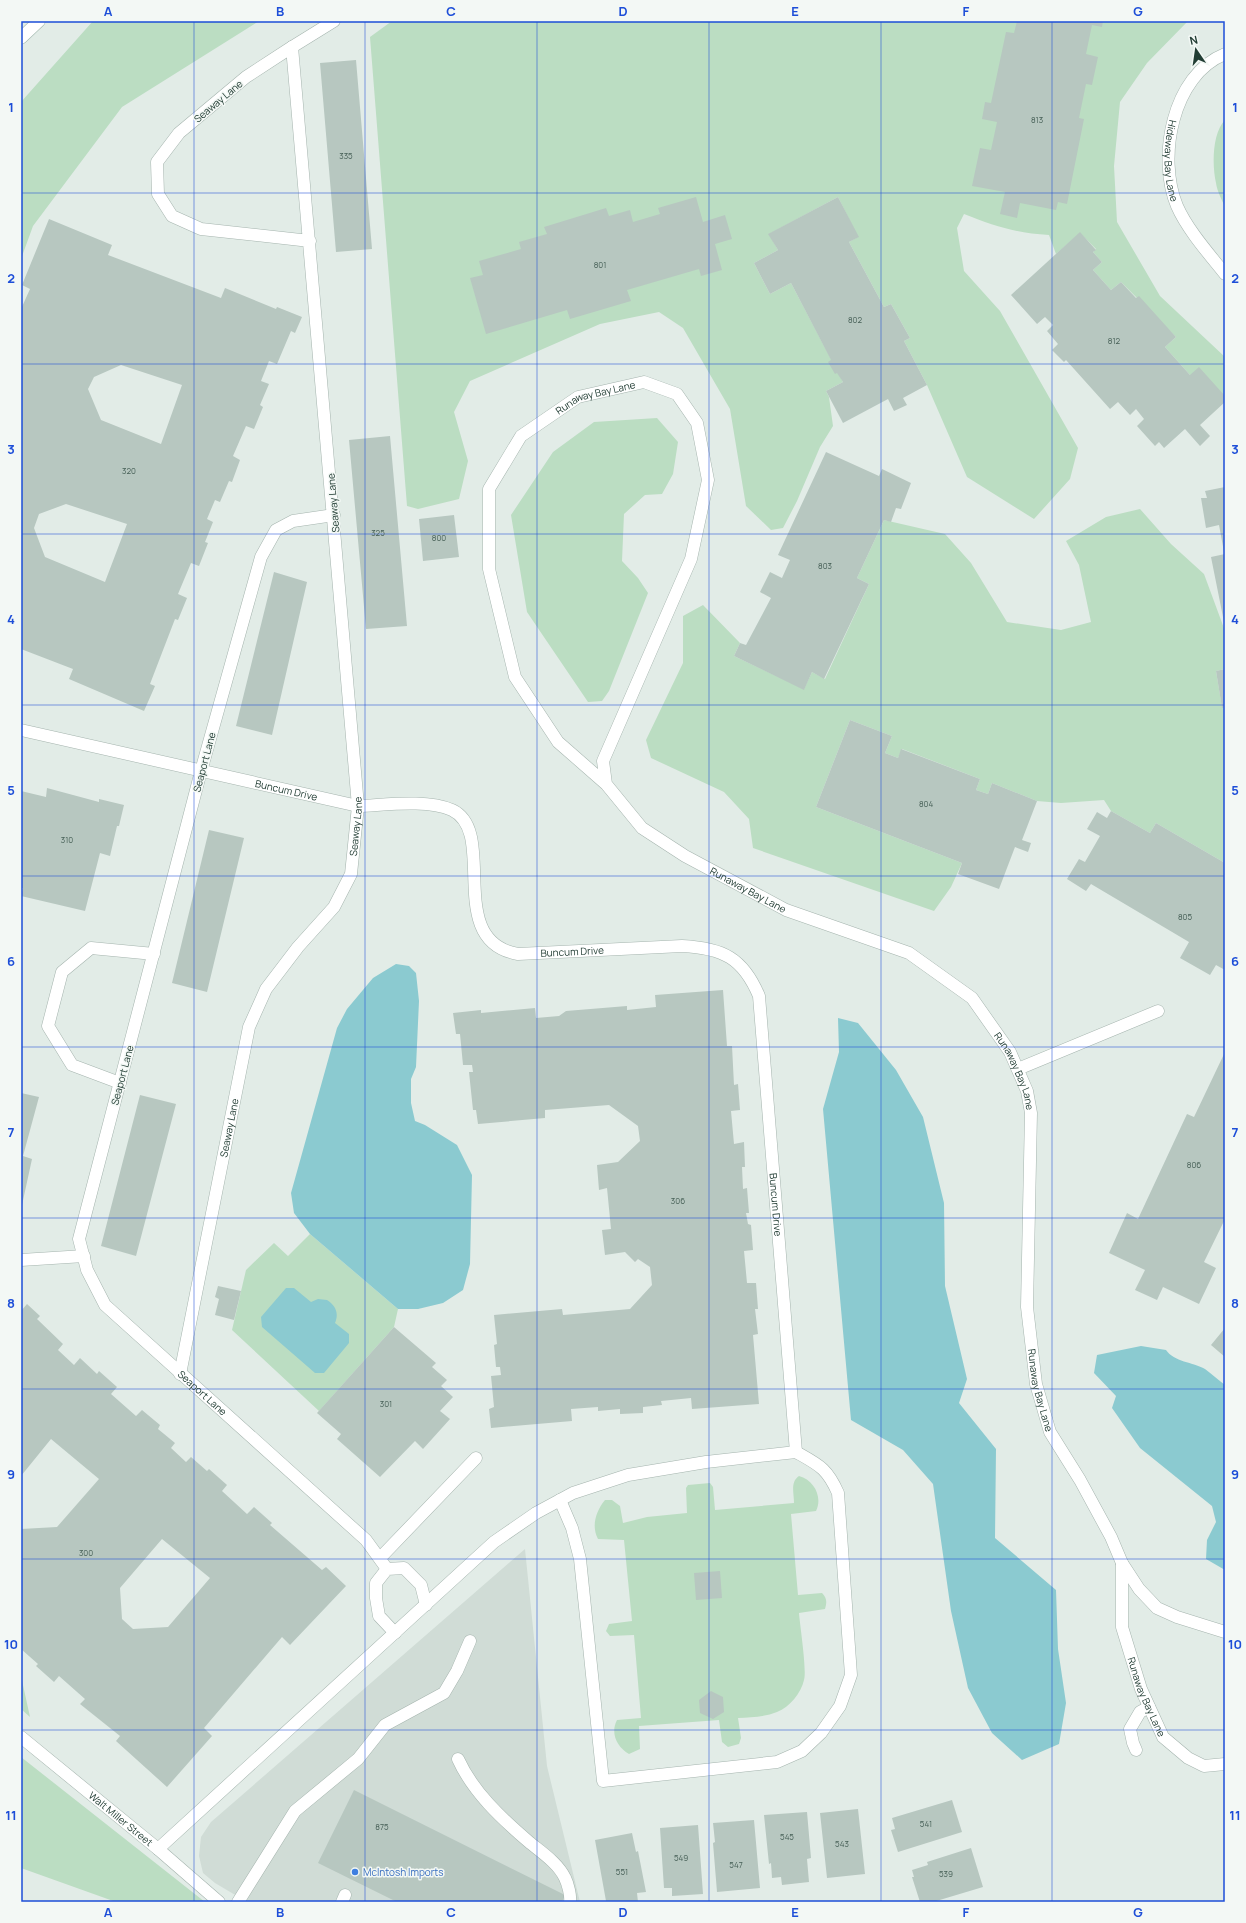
<svg xmlns="http://www.w3.org/2000/svg" width="1246" height="1923" font-family="Manrope,sans-serif">
	<style>
		.built { fill: #d0dcd6 }
		.green { fill: #bbddc2 }
		.water { fill: #8bcad0 }
		.building { fill: #b7c7c0; fill-rule: evenodd }
		.lines { fill: none; stroke-linecap: round; stroke-linejoin: round }
		.lane-casing { stroke: #a5b4ae; stroke-width: 13 }
		.street-casing { stroke: #a5b4ae; stroke-width: 13 }
		.secondary-casing { stroke: #a1b7ae; stroke-width: 13 }
		.lane { stroke: #fff; stroke-width: 12 }
		.street { stroke: #fff; stroke-width: 12 }
		.secondary { stroke: #fff; stroke-width: 12 }
		.grid { fill: none; stroke: #1d4ed8; stroke-width: 1; stroke-opacity: 0.55 }
		.shop-dot { fill: #3f7fe0; stroke: #f3f8f5; stroke-width: 1.5 }
		.labels { text-anchor: middle; stroke-width: 3; stroke-linejoin: round; paint-order: stroke }
		.number-label { font-size: 8px; fill: #476057 }
		.street-label { font-size: 10px; fill: #223d34; stroke: #f3f8f5 }
		.shop-label { font-size: 10px; fill: #366cbe; stroke: #f3f8f5; text-anchor: start }
		.neatline { fill: none; stroke: #1d4ed8; stroke-width: 1.5 }
		.grid-label { font-size: 13px; text-anchor: middle; font-weight: bold; fill: #1d4ed8 }
	</style>
	<rect width="100%" height="100%" fill="#e2ece7"/>
	<path class="built" d="M525 1549 547 1766 580 1902H247L215 1883 203 1873 199 1856 201 1837 211 1822Z"/>
	<path class="green" d="M93 21H259L122 107 33 226 21 259V102Z
		M392 21H1188L1147 63 1120 102 1114 166 1117 222 1160 296 1225 357V396L1190 375 1165 347 1176 337 1121 282 1111 290 1093 270 1102 262 1093 252 1096 249 1080 233 1056 254 1049 235C1016 233 994 226 964 214L957 228 964 271 1000 311 1078 448 1070 479 1034 519 967 477 927 385 904 341 910 338 891 304 884 307 849 242 858 237 838 197 769 234 778 250 754 263 770 294 791 283 843 382 826 391 829 397 833 426 820 447 797 501 783 528 771 530 746 506 730 409 683 328 659 312 600 324 470 381 454 412 468 461 459 499 418 509 407 506 370 37Z
		M1225 120V207C1222 200 1217 191 1216 183 1212 166 1212 133 1225 120Z
		M657 418 678 442 673 474 662 494 645 495 624 514 622 561 638 578 648 593 609 691 602 701 588 702 527 612 511 515 553 452 594 422Z
		M1140 509 1171 544 1204 574 1225 631V669L1216 671 1222 707H1225V863L1156 823 1150 833 1111 811 1104 800 1061 803 1037 801 992 783 988 794 976 790 980 779 902 749 898 758 885 753 892 736 850 720 816 807 962 863 951 887 934 911 753 848 749 819 724 792 651 758 646 740 683 663V616L703 605 740 643 734 656 804 689 812 672 825 679 869 584 857 578 884 520 945 534 971 563 1007 622 1061 630 1091 622 1079 565 1066 541 1106 517Z
		M310 1234 398 1309 394 1327 319 1411 232 1330 246 1270 274 1243 288 1256Z
		M799 1476C814 1480 823 1497 816 1511L791 1514 798 1595 822 1593C827 1598 827 1602 825 1609L799 1613C800 1626 807 1670 804 1680 801 1693 790 1707 777 1712 765 1717 751 1717 738 1718L741 1738 739 1744 728 1747 722 1742 719 1720 639 1726 640 1749 629 1754C617 1747 610 1733 617 1720L641 1718 634 1635 610 1636 606 1631 609 1624 632 1621 624 1540 598 1539C591 1526 596 1511 605 1500H612L620 1506 623 1523 647 1517 687 1513 686 1488 688 1485 710 1483 713 1487 715 1510 794 1503C794 1493 790 1482 799 1476Z
		M21 1676 30 1717 21 1709Z
		M21 1757 205 1902H116L21 1868Z"/>
	<path class="water" d="M396 964 409 966 416 973 419 1001 416 1067 411 1079V1103L415 1121 425 1125 457 1145 472 1175 470 1264 463 1290 443 1303 418 1309H398L310 1234 294 1213 291 1193 337 1028 347 1009 373 978Z
		M838 1018 858 1023 896 1070 923 1117 944 1203 945 1286 967 1379 959 1403 996 1449 995 1538 1056 1590 1058 1649 1066 1703 1059 1744 1022 1760 992 1733 968 1688 951 1611 933 1484 903 1450 851 1420 823 1109 839 1052Z
		M286 1288H294L311 1302 318 1299 327 1300C336 1306 339 1313 335 1323L349 1334V1343L324 1373H315L262 1327 261 1317Z
		M1141 1346 1166 1350C1174 1362 1193 1362 1205 1369 1212 1374 1218 1380 1225 1385V1570L1206 1559 1207 1540 1216 1522 1212 1506 1140 1448 1112 1408 1116 1396 1094 1373 1097 1355Z"/>
	<path class="building" d="M1017 21H1103L1102 27 1092 25 1086 54 1098 57 1092 85 1086 84 1079 118 1084 119 1067 204 1058 202 1056 210 1020 203 1017 218 1000 214 1005 192 972 186 980 148 991 150 997 122 982 119 985 102 991 103 1006 32 1014 33Z
		M356 60 372 249 336 252 320 63Z
		M696 197 703 222 725 215 732 239 715 244 722 270 701 276 699 269 627 290 631 301 570 319 567 310 486 334 470 278 483 275 479 261 521 249 519 242 547 234 544 227 606 208 609 216 630 210 633 222 660 214 658 208Z
		M838 197 859 237 849 242 884 307 891 304 910 338 904 341 927 385 903 398 907 405 894 411 888 399 843 423 826 391 843 382 837 373 835 374 828 362 831 360 791 283 770 294 754 263 778 250 768 234Z
		M49 219 112 245 108 255 221 298 225 288 276 309 277 307 302 317 295 333 291 331 277 364 269 361 261 381 269 384 260 405 263 407 254 429 246 426 233 456 240 460 232 482 229 481 220 502 215 500 207 519 213 522 205 542 208 543 199 566 191 563 178 594 187 598 178 620 175 619 150 684 155 686 144 711 69 679 73 669 21 649V309L30 289 22 285ZM121 365 182 385 161 444 101 420 88 389 94 377ZM66 504 127 524 105 582 45 557 34 528 39 514Z
		M1080 232 1096 250 1093 252 1102 262 1093 270 1111 290 1121 282 1136 298 1139 296 1176 337 1165 347 1190 375 1199 367 1225 396V402L1200 425 1210 436 1200 446 1185 429 1164 448 1159 442 1155 446 1137 426 1144 419 1136 409 1130 415 1118 402 1110 409 1066 360 1064 362 1052 350 1058 344 1047 331 1053 325 1045 317 1037 324 1011 295Z
		M390 436 407 626 366 629 349 440Z
		M826 452 879 476 882 469 911 483 901 509 896 508 891 522 884 520 857 578 869 584 824 679 812 672 804 690 734 656 740 643 746 645 771 598 760 592 770 572 782 578 790 560 778 555Z
		M1225 487V552H1224L1219 525 1206 528 1201 498H1207L1205 491Z
		M454 515 459 557 423 561 419 519Z
		M1225 554V622H1224L1211 557Z
		M274 572 307 582 272 735 236 726Z
		M1225 669V707L1222 708 1216 671Z
		M850 720 892 736 885 753 898 758 901 749 980 779 976 790 988 794 992 783 1037 801 1022 840 1031 843 1028 852 1015 847 999 889 958 874 962 863 816 807Z
		M47 788 99 802V799L124 805 119 826H117L110 856 100 853 85 911 21 896 23 888H21V791L46 797Z
		M1111 811 1150 833 1156 823 1225 863V970L1216 965 1210 975 1180 958 1189 942 1091 884 1086 891 1067 879 1079 859 1085 862 1100 836 1087 829 1097 812 1107 818Z
		M209 830 244 838 207 992 172 983Z
		M723 990 727 1046H732L734 1085 738 1084 740 1110 731 1111 734 1144 744 1142 745 1167H742L743 1189 747 1188 749 1213H746L748 1224 751 1225 753 1250 744 1251 747 1283H756L758 1309H755L758 1334 753 1335 759 1404 692 1409 691 1398 661 1401 662 1405 643 1407V1413L620 1414V1409L598 1411V1407L571 1409 572 1421 491 1428 489 1409 494 1407 491 1376 501 1375 500 1367H496L494 1345 497 1344 494 1315 562 1309 563 1315 630 1309 652 1285 650 1267 638 1259 635 1262 625 1252 605 1255 602 1230 611 1229 607 1188 599 1190 597 1165 618 1162 640 1141 638 1126 609 1105 545 1110V1118L478 1124 476 1110H473L469 1072H473L472 1065H463L460 1034H456L453 1013 481 1010V1013L535 1008 536 1018 559 1016 566 1011 627 1006V1010L656 1007 655 995Z
		M1225 1052V1219L1204 1262 1216 1268 1199 1304 1163 1287 1157 1300 1135 1290 1145 1270 1109 1253 1127 1213 1138 1219 1187 1114 1194 1117Z
		M21 1093 39 1097 23 1156 32 1159 22 1205Z
		M140 1095 176 1104 136 1256 101 1246Z
		M218 1286 241 1291 234 1320 215 1315 219 1299 215 1297Z
		M27 1304 40 1316 37 1319 63 1344 58 1350 74 1365 80 1358 97 1374 99 1371 117 1387 111 1394 136 1416 142 1410 160 1425 158 1429 175 1443 171 1448 186 1462 191 1457 207 1471 209 1469 227 1485 222 1491 247 1514 254 1507 272 1523 270 1525 322 1570 326 1567 346 1586 290 1645 282 1637 204 1728 212 1736 167 1787 116 1741 120 1736 80 1704 85 1699 59 1676 54 1682 36 1666 38 1664 21 1649V1529L57 1527 99 1479 51 1439 21 1476V1311ZM162 1539 210 1578 168 1627 133 1629 122 1619 120 1588Z
		M394 1327 436 1363 432 1367 447 1380 441 1386 453 1397 440 1411 450 1419 423 1449 415 1441 380 1477 337 1439 341 1434 317 1413Z
		M1225 1328V1357L1211 1345Z
		M720 1571 722 1598 696 1600 694 1573Z
		M711 1691 723 1697 724 1712 713 1719 700 1713 699 1700Z
		M354 1790 565 1895 562 1902H397L318 1863Z
		M952 1800 962 1832 898 1852 891 1830 895 1829 892 1818Z
		M858 1809 865 1874 827 1878 820 1813Z
		M807 1812 811 1858 807 1859 809 1882 782 1885 781 1877 772 1878 771 1863 769 1864 764 1815Z
		M754 1820 760 1888 717 1892 713 1843 715 1842 713 1823Z
		M698 1825 703 1894 672 1896V1888H664L660 1828Z
		M632 1833 636 1852 638 1851 646 1892 637 1893 638 1902 606 1901 595 1840Z
		M971 1848 983 1887 933 1902H920L912 1877H914L912 1870 928 1865 927 1862Z"/>
	<g class="lines">
		<defs>
			<path id="lane" d="M292 47 334 21
				M1018 1069 1158 1011
				M21 1260 84 1256
				M560 1500 572 1528 580 1559 603 1781 777 1762 802 1751 821 1733 840 1706 851 1675 838 1493C827 1468 819 1465 796 1452
				M380 1558 476 1458
				M1136 1750 1133 1743 1130 1729 1140 1712 1149 1707
				M458 1759C473 1792 501 1818 529 1842 541 1852 558 1863 565 1878 568 1884 571 1896 570 1902
				M238 1902 295 1811 358 1759 385 1725 444 1693 457 1671 470 1641
				M342 1902 345 1895"/>
			<g id="street">
				<path id="s1" d="M1225 54C1172 75 1157 158 1177 206 1187 229 1209 254 1225 274"/>
				<path id="s2" d="M334 515 293 521 276 530 261 557 201 771 79 1239 87 1270 105 1305 366 1540 387 1569"/>
				<path id="s3" d="M21 730 358 806C386 805 426 799 452 810 499 832 443 941 518 954L682 946C723 948 743 958 759 996L796 1452 706 1462 628 1475 573 1493 536 1513 494 1542 158 1849"/>
				<path id="s4" d="M606 784 558 742 515 677 489 569V489L521 436 578 397 644 382 677 394 697 423 708 480 691 559 603 761 606 784 642 828 685 856 786 910 909 953 972 998 1010 1052 1027 1091 1031 1113 1027 1307 1036 1384 1050 1432 1080 1480 1111 1537 1122 1563 1139 1589 1157 1608 1177 1617 1225 1632"/>
				<path d="M120 1083 72 1065 48 1026 62 972 91 948 154 954"/>
				<path id="s5" d="M180 1374 249 1027 266 989 298 947 334 907 351 874 358 806 292 47 246 77 179 133 157 162 158 194 172 216 201 229 310 241"/>
				<path id="s6" d="M1122 1563V1627L1141 1689 1163 1737 1188 1758 1204 1766 1225 1764"/>
				<path d="M395 1633 379 1616 376 1598V1583L387 1569 404 1568 421 1585 426 1605"/>
				<path id="s7" d="M21 1737 158 1849 219 1902"/>
			</g>
			<path id="secondary" d="M21 38 39 21"/>
		</defs>
		<use href="#lane" class="lane-casing"/>
		<use href="#street" class="street-casing"/>
		<use href="#secondary" class="secondary-casing"/>
		<use href="#lane" class="lane"/>
		<use href="#street" class="street"/>
		<use href="#secondary" class="secondary"/>
	</g>
	<path class="grid" d="M194 21V1902M365 21V1902M537 21V1902M709 21V1902M881 21V1902M1052 21V1902M21 193H1225M21 364H1225M21 534H1225M21 705H1225M21 876H1225M21 1047H1225M21 1218H1225M21 1389H1225M21 1559H1225M21 1730H1225"/>
	<circle class="shop-dot" cx="355" cy="1872" r="4"/>
	<g class="labels">
		<g class="number-label">
			<text x="1037" y="123">813</text>
			<text x="346" y="159">335</text>
			<text x="600" y="268">801</text>
			<text x="855" y="323">802</text>
			<text x="1114" y="344">812</text>
			<text x="129" y="474">320</text>
			<text x="378" y="536">325</text>
			<text x="439" y="541">800</text>
			<text x="825" y="569">803</text>
			<text x="926" y="807">804</text>
			<text x="67" y="843">310</text>
			<text x="1185" y="920">805</text>
			<text x="1194" y="1168">806</text>
			<text x="678" y="1204">306</text>
			<text x="386" y="1407">301</text>
			<text x="86" y="1556">300</text>
			<text x="926" y="1827">541</text>
			<text x="382" y="1830">875</text>
			<text x="787" y="1840">545</text>
			<text x="842" y="1847">543</text>
			<text x="681" y="1861">549</text>
			<text x="736" y="1868">547</text>
			<text x="622" y="1875">551</text>
			<text x="946" y="1877">539</text>
		</g>
		<g class="street-label">
			<text transform="translate(218 101) rotate(-40)" y="4">Seaway Lane</text>
			<text dy="4" stroke="none"><textPath href="#s1" startOffset="128">Hideway Bay Lane</textPath></text>
			<text dy="4" stroke="none"><textPath href="#s4" startOffset="480">Runaway Bay Lane</textPath></text>
			<text transform="translate(333 503) rotate(-95)" y="4">Seaway Lane</text>
			<text transform="translate(204 762) rotate(-75)" y="4">Seaport Lane</text>
			<text dy="4" stroke="none"><textPath href="#s3" startOffset="272">Buncum Drive</textPath></text>
			<text dy="4" stroke="none"><textPath href="#s5" startOffset="587">Seaway Lane</textPath></text>
			<text dy="4" stroke="none"><textPath href="#s4" startOffset="1164">Runaway Bay Lane</textPath></text>
			<text dy="4" stroke="none"><textPath href="#s3" startOffset="667">Buncum Drive</textPath></text>
			<text dy="4" stroke="none"><textPath href="#s4" startOffset="1500">Runaway Bay Lane</textPath></text>
			<text transform="translate(122 1075) rotate(-75)" y="4">Seaport Lane</text>
			<text dy="4" stroke="none"><textPath href="#s5" startOffset="251">Seaway Lane</textPath></text>
			<text dy="4" stroke="none"><textPath href="#s3" startOffset="1085">Buncum Drive</textPath></text>
			<text dy="4" stroke="none"><textPath href="#s4" startOffset="1824">Runaway Bay Lane</textPath></text>
			<text dy="4" stroke="none"><textPath href="#s2" startOffset="1000">Seaport Lane</textPath></text>
			<text dy="4" stroke="none"><textPath href="#s6" startOffset="138">Runaway Bay Lane</textPath></text>
			<text dy="4" stroke="none"><textPath href="#s7" startOffset="129">Walt Miller Street</textPath></text>
		</g>
		<g class="shop-label">
			<text x="363" y="1876">McIntosh Imports</text>
		</g>
	</g>
	<rect width="1246" height="1923" fill="none" stroke="#f3f8f5" stroke-width="44"/>
	<g transform="translate(1196 50) rotate(347)" stroke="#f3f8f5" stroke-width="3" paint-order="stroke">
	<path d="M0-3L7 15L0 10L-7 15Z" fill="#223d34"/>
	<text y="-6" font-size="11" font-weight="bold" text-anchor="middle" fill="#223d34">N</text>
	</g>
	<rect x="22" y="22" width="1202" height="1879" class="neatline"/>
	<g class="grid-label">
		<text x="108" y="16">A</text>
		<text x="280" y="16">B</text>
		<text x="451" y="16">C</text>
		<text x="623" y="16">D</text>
		<text x="795" y="16">E</text>
		<text x="966" y="16">F</text>
		<text x="1138" y="16">G</text>
		<text x="11" y="112">1</text>
		<text x="1235" y="112">1</text>
		<text x="11" y="283">2</text>
		<text x="1235" y="283">2</text>
		<text x="11" y="454">3</text>
		<text x="1235" y="454">3</text>
		<text x="11" y="624">4</text>
		<text x="1235" y="624">4</text>
		<text x="11" y="795">5</text>
		<text x="1235" y="795">5</text>
		<text x="11" y="966">6</text>
		<text x="1235" y="966">6</text>
		<text x="11" y="1137">7</text>
		<text x="1235" y="1137">7</text>
		<text x="11" y="1308">8</text>
		<text x="1235" y="1308">8</text>
		<text x="11" y="1479">9</text>
		<text x="1235" y="1479">9</text>
		<text x="11" y="1649">10</text>
		<text x="1235" y="1649">10</text>
		<text x="11" y="1820">11</text>
		<text x="1235" y="1820">11</text>
		<text x="108" y="1917">A</text>
		<text x="280" y="1917">B</text>
		<text x="451" y="1917">C</text>
		<text x="623" y="1917">D</text>
		<text x="795" y="1917">E</text>
		<text x="966" y="1917">F</text>
		<text x="1138" y="1917">G</text>
	</g>
</svg>
